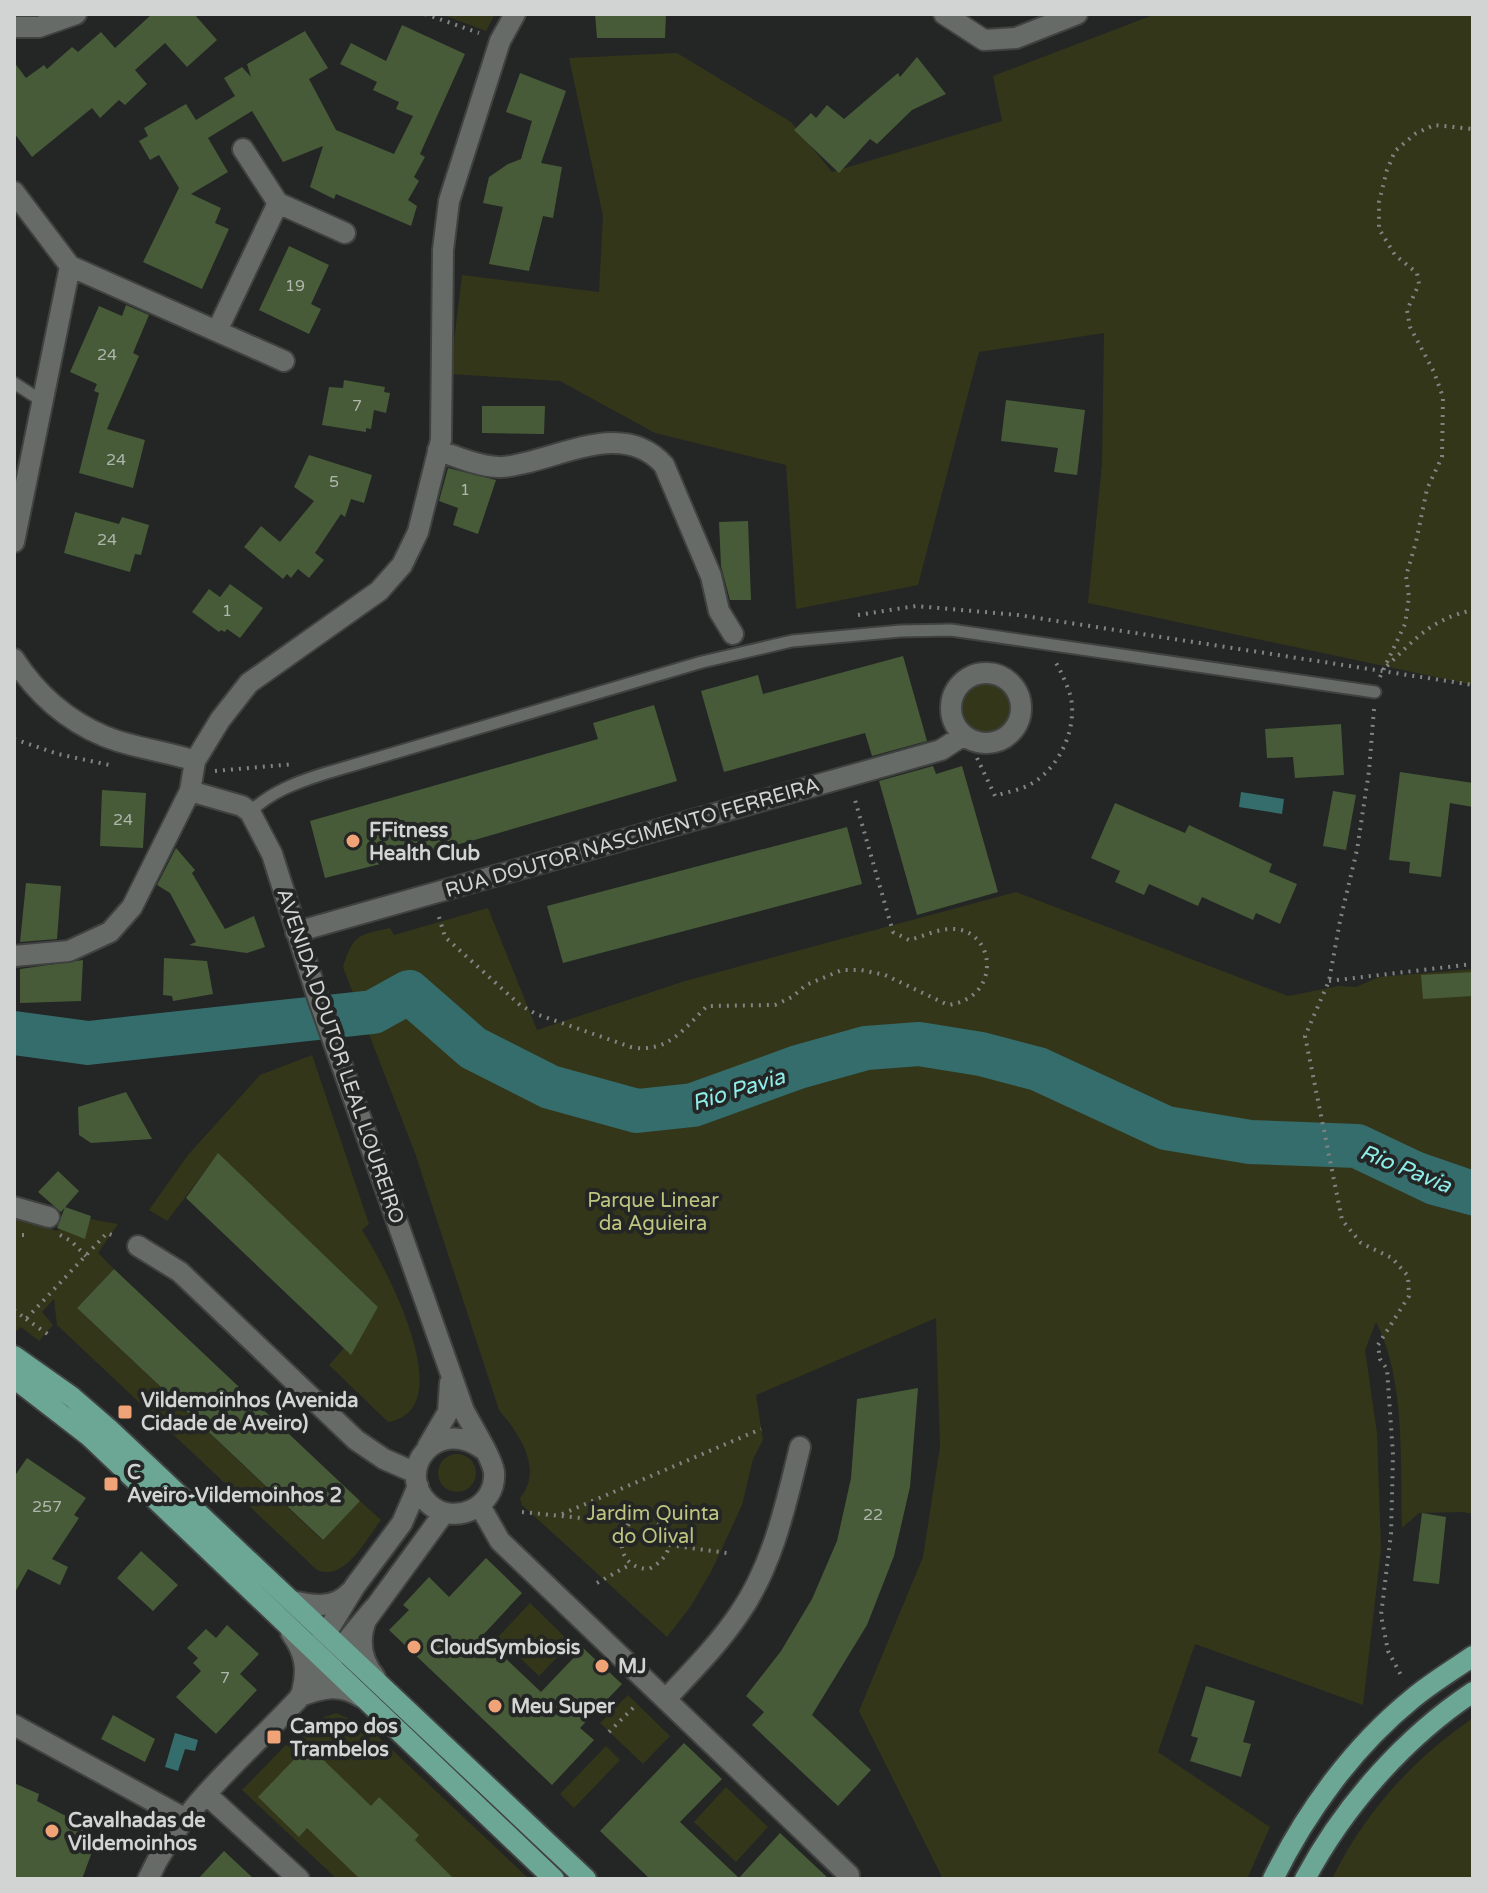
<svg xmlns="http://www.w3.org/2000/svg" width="1487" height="1893" font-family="'Varela Round',sans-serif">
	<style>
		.green { fill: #34361a }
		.water { fill: #356d6c }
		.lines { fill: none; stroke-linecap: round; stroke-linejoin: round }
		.river { stroke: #356d6c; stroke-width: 44 }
		.building { fill: #475b38 }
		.service-casing { stroke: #3f4240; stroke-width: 15 }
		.minor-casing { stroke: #3f4240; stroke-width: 24 }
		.primary-casing { stroke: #3f4240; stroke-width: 24 }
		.path { stroke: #818482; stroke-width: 4; stroke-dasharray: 2 6; stroke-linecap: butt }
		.service { stroke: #676b68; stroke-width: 11 }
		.minor { stroke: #676b68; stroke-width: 20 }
		.primary { stroke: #6ca694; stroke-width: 20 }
		.poi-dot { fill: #efa377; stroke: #232624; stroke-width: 3 }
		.labels { text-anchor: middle; stroke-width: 8; stroke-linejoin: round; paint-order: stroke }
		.number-label { font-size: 16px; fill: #afb6ac }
		.poi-label { font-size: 20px; font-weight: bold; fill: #d2d4d3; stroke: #232624; text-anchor: start }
		.street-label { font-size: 20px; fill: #d2d4d3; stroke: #232624 }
		.park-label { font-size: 20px; fill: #bfc480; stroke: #232624 }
		.water-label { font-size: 22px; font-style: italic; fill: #8eece9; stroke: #232624 }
	</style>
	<rect width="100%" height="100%" fill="#232624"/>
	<path class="green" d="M441 14H495L486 31Z
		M1156 14H1473V685L1088 603 1102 464 1104 333 979 352 918 585 796 609 786 465 655 433 560 381 450 374 462 275 599 292 603 216 569 58 677 53 791 122 832 172 1002 121 993 76Z
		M960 709a25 25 0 1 1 50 0a25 25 0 1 1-50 0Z
		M1016 892 1288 996 1339 986 1356 987 1379 977 1473 969V1170L1380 1139 1381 1181 1428 1204 1473 1216V1514L1463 1512 1419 1513 1402 1528C1400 1464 1406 1380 1376 1322L1365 1350 1377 1433 1381 1549 1363 1705 1195 1644 1158 1752 1270 1827 1247 1879H943L859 1711 923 1557 940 1447 936 1318 756 1395 763 1440 753 1459 742 1505 712 1570 691 1606 667 1637 522 1505 520 1498C544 1469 519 1434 499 1410L415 1153 343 967C353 934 359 935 390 928L394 935 488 908 537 1030 685 981Z
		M312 1055 369 1224 362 1230C384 1264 463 1410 388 1422L329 1365 344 1348 351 1354 378 1307 218 1154 167 1221 149 1210 188 1155 260 1075Z
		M14 1215 56 1231 61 1229 85 1238 90 1219 118 1224 98 1253 114 1269 77 1308 322 1540 360 1501 381 1520C366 1539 345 1582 317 1570L57 1325 54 1299 42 1312 53 1325 39 1341 21 1327 14 1333Z
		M438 1473a19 19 0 1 1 38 0a19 19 0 1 1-38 0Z
		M530 1603 571 1643 539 1676 498 1637Z
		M628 1695 670 1736 643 1764 600 1723Z
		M336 1713 368 1727 529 1879H337L242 1790 307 1723Z
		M1473 1718V1879H1332C1364 1813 1413 1759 1473 1718Z
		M606 1746 620 1760 574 1808 560 1794Z
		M726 1787 768 1827 736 1862 694 1822Z"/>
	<path class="water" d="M1241 792 1284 799 1282 814 1239 807Z
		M1380 1138 1473 1170V1216L1428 1204 1381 1181Z
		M175 1733 198 1740 195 1751 185 1749 178 1771 165 1767Z"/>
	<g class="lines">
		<path class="river" d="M14 1033 88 1043 373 1012 409 992 473 1048 550 1087 637 1111 693 1105 798 1067 866 1048 919 1044 981 1054 1038 1069 1166 1128 1250 1142 1357 1146 1435 1183 1473 1193"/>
	</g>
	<path class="building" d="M152 14H194L217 40 187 67 165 43 135 70 147 84 125 105 119 100 100 118 92 108 32 157 14 133V62L26 78 44 65 47 69 72 47 78 52 101 32 115 48Z
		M595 14H666L665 38H597Z
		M402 25 465 54 420 154 425 157 414 177 419 181 408 200 417 206 411 226 336 194 334 199 310 187 323 146 283 162 252 111 208 138 228 172 191 194 221 208 215 223 229 229 202 289 143 262 179 188 159 155 150 160 139 141 148 136 144 128 186 104 196 120 235 96 224 78 242 67 251 77 247 64 305 31 328 68 309 79 336 130 394 154 413 116 396 109 399 102 373 90 377 82 340 64 351 43 386 61Z
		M917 57 946 94 912 110 877 144 870 139 839 173 794 130 811 113 816 118 827 105 844 119 898 73 900 77Z
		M520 73 566 91 541 163 562 167 553 218 543 216 529 271 489 264 503 207 483 203 489 177 508 164 521 159 530 128 532 121 506 112Z
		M289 246 329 265 311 304 321 309 309 334 259 310Z
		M126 305 149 315 133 353 139 356 107 429 145 440 133 488 79 473 99 393 94 391 97 384 70 372 99 306 122 316Z
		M344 380 385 387 384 392 390 393 386 413 374 410 371 429 366 428V432L322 425 329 387 343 388Z
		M1006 400 1085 410 1077 475 1054 472 1058 448 1001 441Z
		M482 406H545L544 434 482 433Z
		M309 455 372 475 364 503 351 499 345 517 341 514 315 553 324 560 309 578 298 569 291 578 287 574 283 579 244 547 261 526 280 542 314 501 294 487Z
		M448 468 496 480 478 534 453 525 458 508 439 501Z
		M75 512 119 524 122 517 149 525 141 555 135 554 130 572 64 553Z
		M748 521 751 600H730L721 566 719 522Z
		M230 584 263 608 240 638 227 629 225 632 221 630 219 632 192 612 209 589 220 597Z
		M903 656 927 741 872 756 865 733 724 772 701 691 758 675 763 694Z
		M654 705 677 781 471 841 325 878 310 821 598 739 593 723Z
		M1341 724 1344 775 1295 778 1293 757 1267 758 1265 729Z
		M933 766 936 774 962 766 998 892 917 915 879 781Z
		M1400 772 1473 783V807L1450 803 1441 877 1409 873 1410 862 1389 860Z
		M102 790 146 793 143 848 100 846Z
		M1333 791 1356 795 1346 850 1323 846Z
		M1115 803 1185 833 1189 825 1272 864 1269 872 1297 884 1280 924 1256 913 1253 920 1202 897 1198 906 1149 884 1144 895 1115 882 1120 871 1091 858Z
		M847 827 862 884 563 963 547 906Z
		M176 848 195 870 192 873 225 929 254 916 265 947 247 953 189 945 196 942 170 893 157 885Z
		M26 883 61 886 57 939 20 942Z
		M164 958 207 961 213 994 173 1001 172 996 163 995Z
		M83 960 81 1001 20 1003V969Z
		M1473 972V996L1423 999 1421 975Z
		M126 1092 152 1139 91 1143 79 1135 78 1107Z
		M218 1153 378 1307 351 1355 186 1198Z
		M58 1171 79 1191 61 1212 38 1192Z
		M65 1207 91 1216 85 1239 57 1228Z
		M114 1269 360 1501 323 1540 77 1308Z
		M918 1388 910 1487 894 1556 867 1625 812 1715 871 1770 838 1806 752 1725 764 1712 746 1696 781 1651 812 1599 837 1541 851 1478 857 1399Z
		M27 1458 86 1498 74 1515 79 1518 52 1559 68 1567 60 1585 28 1569 14 1594V1477Z
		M1422 1513 1446 1517 1439 1584 1413 1581Z
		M141 1551 178 1585 153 1611 117 1578Z
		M486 1558 522 1593 482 1636 541 1692 583 1648 622 1684 580 1728 594 1740 552 1785 389 1630 409 1610 403 1605 429 1577 449 1597Z
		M227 1625 259 1654 240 1674 257 1690 216 1734 176 1697 201 1671 193 1663 198 1658 187 1648 206 1629 216 1638Z
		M1206 1686 1255 1701 1243 1742 1251 1744 1241 1777 1190 1761 1198 1738 1191 1736Z
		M113 1715 155 1739 145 1762 101 1739Z
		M684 1743 722 1779 680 1822 739 1878 780 1833 829 1879H650L600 1831Z
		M308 1745 371 1806 379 1797 419 1835 415 1840 454 1879H360L307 1828 299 1837 258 1797Z
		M14 1783 39 1794 37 1801 89 1828 95 1844 82 1879H14Z
		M224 1851 254 1879H198Z"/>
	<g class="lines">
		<defs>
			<path id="service" d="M14 383 42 401
				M250 812C271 792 295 783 323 774L702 662 792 641 901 631 951 630 1375 692"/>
			<path id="minor" d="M944 14 984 40 1016 38 1077 14
				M14 27H39L76 14
				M243 149 278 203 345 233
				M14 192 70 266 14 542
				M70 266 284 361
				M217 331 278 203
				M438 450C457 457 478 466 498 467 508 468 519 464 529 462 574 451 627 424 664 465L711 576 719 611 733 634
				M14 659C36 693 66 720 104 736 132 748 166 751 195 761
				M951 708a35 35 0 1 1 70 0a35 35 0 1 1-70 0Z
				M190 791 242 806 250 812 272 854 316 992 464 1411C472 1426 492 1458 494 1472 497 1507 454 1527 429 1504 393 1471 437 1415 483 1449
				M296 932 941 750 964 735
				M14 956 69 951 110 932 132 907 190 791 195 761 220 720 249 683 379 591 402 565 418 532 441 440 443 250 449 201 500 41 515 14
				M14 1207 49 1217
				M138 1246 180 1272 356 1440 384 1459 416 1473
				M428 1446 448 1412 450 1383
				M480 1506 500 1541 849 1875
				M292 1601C313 1606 335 1609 350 1592
				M291 1633C305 1652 308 1669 302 1692
				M319 1645 355 1586 402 1523 418 1486
				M375 1677C361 1660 358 1641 366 1620L444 1513
				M300 1696C322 1688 340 1683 361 1697
				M666 1699C691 1672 718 1645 739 1614 773 1565 786 1504 800 1447
				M14 1725 184 1818
				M206 1794 299 1879
				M148 1879C181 1806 246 1756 300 1697 326 1668 349 1637 374 1608"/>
			<path id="primary" d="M14 1356 72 1397 109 1429 586 1879
				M14 1378 89 1436 554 1879
				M1273 1879C1306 1812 1353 1747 1412 1699 1431 1683 1453 1670 1473 1656
				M1305 1879C1344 1806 1404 1738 1473 1692"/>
		</defs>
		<use href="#service" class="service-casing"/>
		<use href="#minor" class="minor-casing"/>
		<use href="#primary" class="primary-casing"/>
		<path class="path" d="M425 14 479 33
			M858 615 916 606 1018 615 1473 685
			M1387 666C1416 638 1432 619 1473 610
			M1380 677 1405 624 1409 597 1406 576 1416 542 1427 489 1442 457 1443 397 1434 372 1410 327 1407 310 1419 284 1417 273 1395 255 1379 229V202L1387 170 1395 151 1415 134 1434 125 1473 129
			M1374 709 1369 771 1357 850 1340 921 1329 981 1305 1036 1342 1220 1361 1243 1392 1258 1408 1276 1409 1296 1378 1345 1380 1359 1387 1369 1393 1455 1391 1534 1381 1615 1388 1651 1403 1679
			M14 739 58 754 114 766
			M977 758 995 796C1006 792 1021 790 1031 784 1059 768 1077 730 1071 698 1068 687 1062 673 1056 663
			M215 771 294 764
			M439 917 445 937 520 1005 536 1014 631 1047C667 1054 684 1029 707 1006L775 1005 792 997 806 985 842 970H861L885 975 948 1005C1003 998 996 928 951 929 937 929 922 937 909 940L893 932 855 800
			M1329 981 1473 964
			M14 1235H27
			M60 1235 71 1241 86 1256
			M14 1310 26 1319 107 1233 117 1237
			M26 1319 49 1335
			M522 1512 630 1523C668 1511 686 1550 649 1569 623 1569 613 1542 630 1523
			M562 1514 761 1429
			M669 1545 727 1553
			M597 1583 631 1564
			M609 1732 637 1704"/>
		<use href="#service" class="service"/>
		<use href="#minor" class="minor"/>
		<use href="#primary" class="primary"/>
	</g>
	<g class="poi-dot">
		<circle cx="353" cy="841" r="8"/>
		<rect x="117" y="1404" width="16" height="16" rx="4"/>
		<rect x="103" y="1476" width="16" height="16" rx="4"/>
		<circle cx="414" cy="1647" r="8"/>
		<circle cx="602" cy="1666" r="8"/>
		<circle cx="495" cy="1706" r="8"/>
		<rect x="266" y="1729" width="16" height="16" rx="4"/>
		<circle cx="52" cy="1831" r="8"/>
	</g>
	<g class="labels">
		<g class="number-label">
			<text x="295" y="291">19</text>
			<text x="107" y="360">24</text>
			<text x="357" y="411">7</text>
			<text x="116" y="465">24</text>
			<text x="334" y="487">5</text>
			<text x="465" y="495">1</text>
			<text x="107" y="545">24</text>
			<text x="227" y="616">1</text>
			<text x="123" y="825">24</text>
			<text x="47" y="1512">257</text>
			<text x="873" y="1520">22</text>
			<text x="225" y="1683">7</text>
		</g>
		<g class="poi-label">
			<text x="369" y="837">FFitness<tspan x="369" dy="23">Health Club</tspan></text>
			<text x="141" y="1407">Vildemoinhos (Avenida<tspan x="141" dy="23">Cidade de Aveiro)</tspan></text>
			<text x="127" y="1479">C<tspan x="127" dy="23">Aveiro-Vildemoinhos 2</tspan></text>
			<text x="430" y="1654">CloudSymbiosis</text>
			<text x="618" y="1673">MJ</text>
			<text x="511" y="1713">Meu Super</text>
			<text x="290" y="1733">Campo dos<tspan x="290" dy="23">Trambelos</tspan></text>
			<text x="68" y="1827">Cavalhadas de<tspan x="68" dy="23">Vildemoinhos</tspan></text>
		</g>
		<g class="street-label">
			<text transform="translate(632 837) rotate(-16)" y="7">RUA DOUTOR NASCIMENTO FERREIRA</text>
			<text transform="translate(341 1056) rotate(71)" y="7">AVENIDA DOUTOR LEAL LOUREIRO</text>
		</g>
		<g class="park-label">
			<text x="653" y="1207">Parque Linear<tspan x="653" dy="23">da Aguieira</tspan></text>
			<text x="653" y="1520">Jardim Quinta<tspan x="653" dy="23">do Olival</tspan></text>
		</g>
		<g class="water-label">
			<text transform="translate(738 1089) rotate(-17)" y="8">Rio Pavia</text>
			<text transform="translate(1406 1168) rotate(22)" y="8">Rio Pavia</text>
		</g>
	</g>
	<rect width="1487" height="1893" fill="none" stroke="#d2d4d3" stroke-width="32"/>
</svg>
